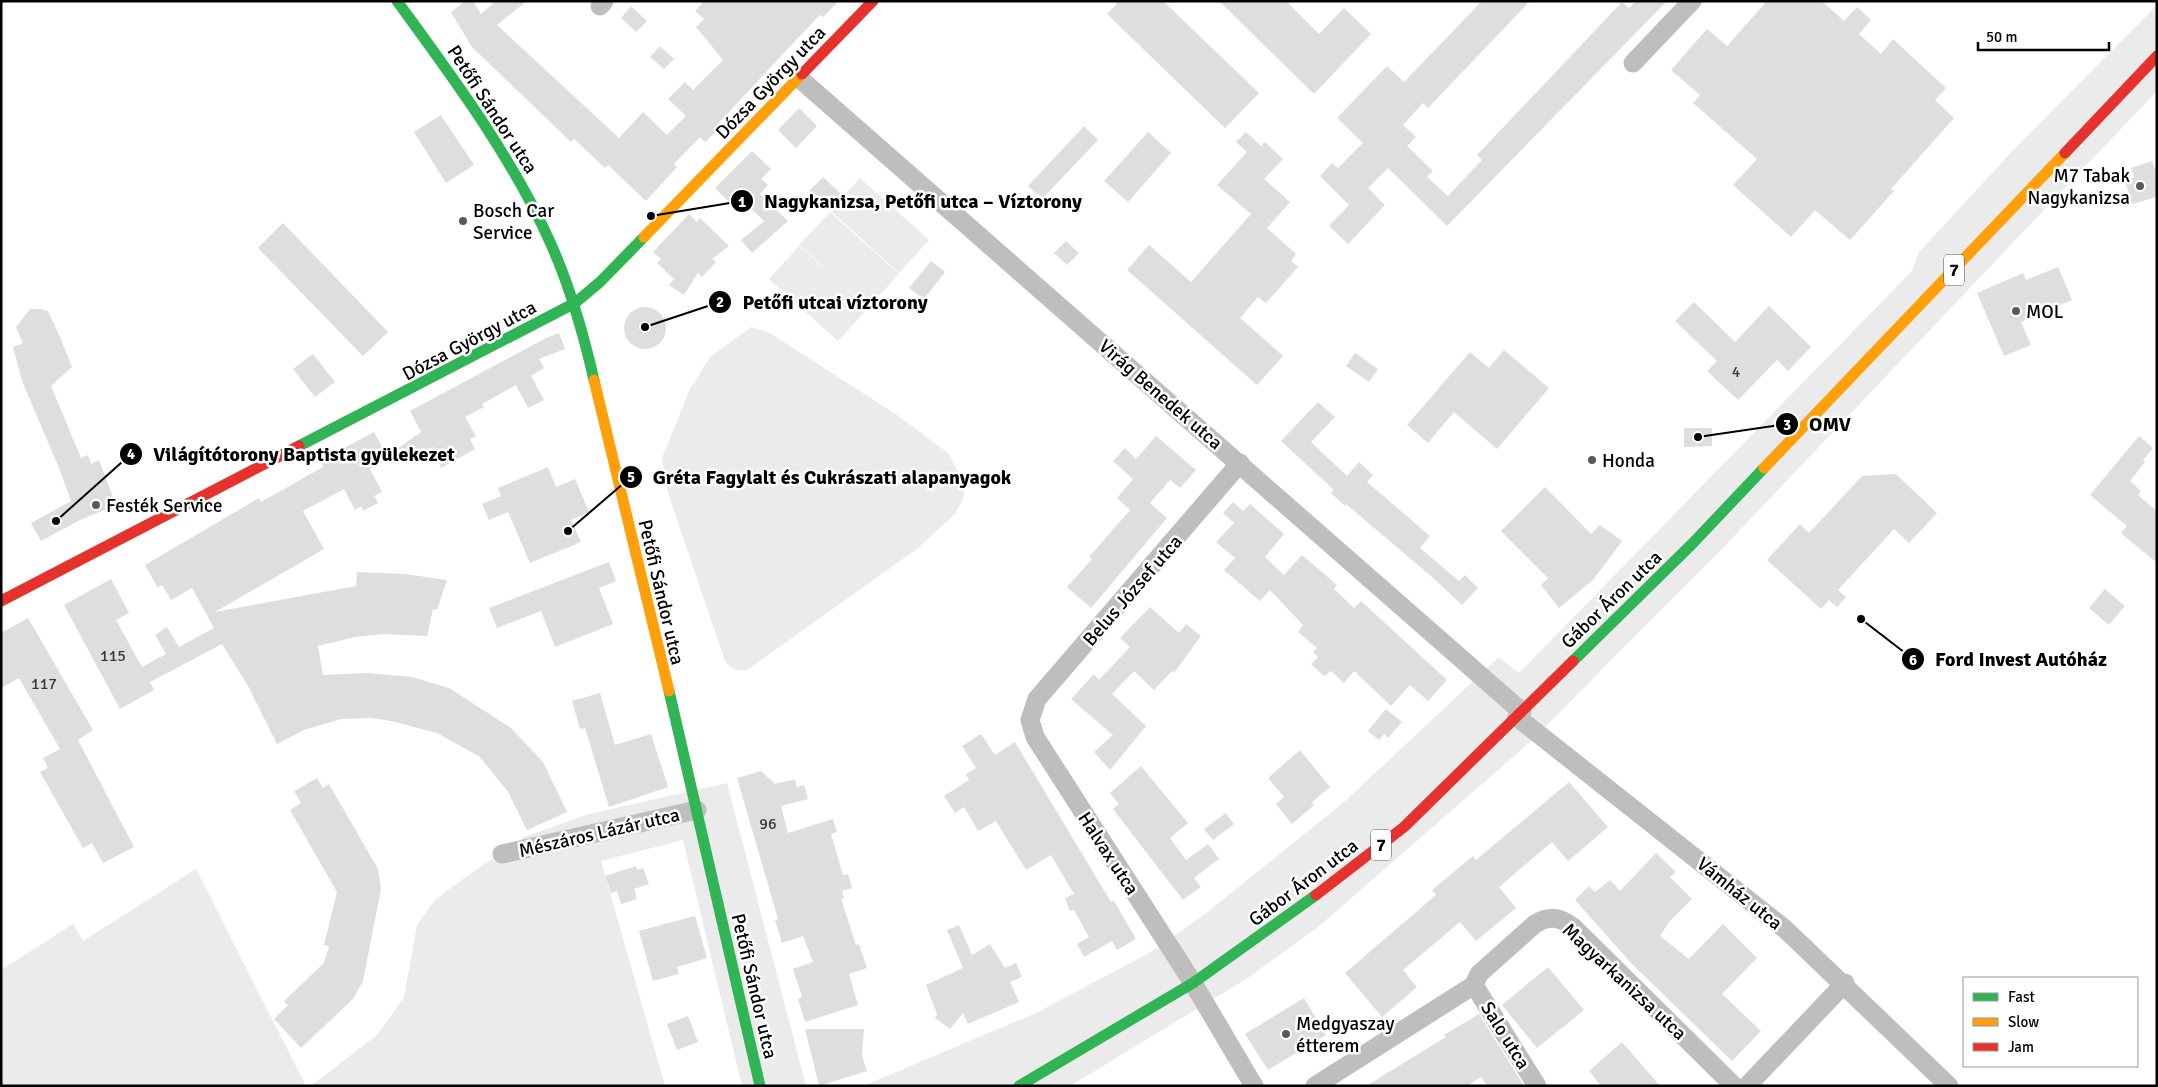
<svg xmlns="http://www.w3.org/2000/svg" width="2158" height="1087" font-family="Signika,sans-serif">
	<style>
		.green { fill: #ebebeb }
		.building { fill: #dedede }
		.lines { fill: none; stroke-linecap: round; stroke-linejoin: round }
		.street { stroke: #bebebe; stroke-width: 19 }
		.fast { stroke: #30b455; stroke-width: 11 }
		.slow { stroke: #ff9f0a; stroke-width: 11 }
		.jam { stroke: #e5322d; stroke-width: 11 }
		.poi-dot { fill: #595959; stroke: #fff; stroke-width: 2 }
		.labels { text-anchor: middle; stroke-width: 5; stroke-linejoin: round; paint-order: stroke }
		.number-label { font-size: 16px; fill: #383838 }
		.shield { fill: #fff; stroke: #4c4c4c; stroke-width: 1 }
		.shield-label { font-size: 18px; font-weight: bold; fill: #000 }
		.street-label { font-size: 19px; fill: #000; stroke: #fff }
		.poi-label { font-size: 19px; fill: #000; stroke: #fff; text-anchor: start }
		.leader { fill: none; stroke: #000; stroke-width: 2 }
		.callout-dot { fill: #000; stroke: #fff; stroke-width: 2 }
		.mark-label { font-size: 15px; text-anchor: middle; font-weight: bold; fill: #fff }
		.callout-label { font-size: 20px; text-anchor: middle; font-weight: bold; fill: #000; stroke: #fff; stroke-width: 5; stroke-linejoin: round; paint-order: stroke }
	</style>
	<rect width="100%" height="100%" fill="#fff"/>
	<path class="green" d="M2157 5V91L1720 551 1528 744 1318 927 1248 978 1070 1086H863L1036 1013 1149 953 1205 914 1344 802 1499 657 1519 673 1912 271 1919 252 2018 145Z
		M860 178 929 240 899 273 830 210Z
		M830 212 899 274 868 308 799 245Z
		M799 246 868 308 838 341 769 279Z
		M751 327 770 333 897 415 948 453 965 484 963 499 955 514 917 549 747 670C737 672 731 669 725 661L667 490 662 458 690 389 710 357Z
		M727 783 806 1086H742L683 840 601 861 665 1086H311L378 1034 404 997 417 925 435 900 467 876 524 837 589 814Z
		M196 869 306 1086H1V970L73 924 83 941Z"/>
	<path class="building" d="M465 1H473L481 14 496 1H527L497 25 619 138 643 112 667 135 686 116 668 99 685 82 693 90 723 60 696 27 704 19 695 11 704 1H839L823 17 820 15 796 40 714 128 717 131 705 142 700 137 674 164 677 167 646 201 608 165 605 168 574 139 571 142 472 47 451 12Z
		M1119 1H1163L1259 93 1225 128 1107 14Z
		M1219 1H1286L1319 34 1344 8 1371 34 1314 94Z
		M1482 1H1530L1428 108 1423 103 1403 125 1416 137 1407 146 1433 171 1427 177 1448 196 1482 160 1477 155 1622 2 1629 8 1636 1H1667L1447 226 1388 168 1368 188 1385 205 1348 244 1329 226 1349 205 1320 176 1332 163 1338 168 1363 143 1337 118 1387 66 1404 82Z
		M1767 1H1822L1844 21 1857 7 1871 20 1859 34 1881 54 1893 39 1946 88 1935 100 1954 118 1891 189 1894 191 1850 240 1815 210 1791 237 1733 185 1757 159 1693 103 1700 95 1671 70 1707 29 1727 46Z
		M631 6 647 21 636 32 621 18Z
		M660 46 674 59 664 69 650 57Z
		M799 108 817 126 796 148 778 130Z
		M441 115 474 165 446 183 414 132Z
		M1084 126 1098 140 1042 199 1028 186Z
		M1148 132 1171 153 1128 202 1104 181Z
		M1246 132 1261 146 1265 142 1283 159 1264 179 1290 202 1267 228 1296 254 1291 261 1298 267 1266 303 1258 297 1240 318 1283 356 1257 385 1127 270 1149 245 1191 282 1251 214 1217 185 1247 152 1236 142Z
		M752 151 771 169 761 179 768 185 760 194 788 221 752 253 741 240 764 221 738 196 730 203 715 188Z
		M2152 161 2157 175V197L2132 204 2125 181 2134 178 2131 168Z
		M823 177 841 194 828 208 809 191Z
		M689 214 697 222 700 218 729 246 712 259 716 262 702 277 698 273 684 295 669 285 674 279 657 263 661 259 653 252Z
		M283 223 388 332 363 356 258 248Z
		M1066 241 1079 253 1067 265 1054 253Z
		M931 261 945 272 924 299 909 288Z
		M2058 267 2072 300 2021 322 2031 345 2004 356 1977 293 2023 273 2026 280Z
		M1694 302 1735 342 1769 306 1811 347 1788 371 1777 360 1738 400 1707 371 1717 361 1675 321Z
		M624 328a21 21 0 1 1 42 0a21 21 0 1 1-42 0Z
		M30 309H41L48 311 60 337 72 367 51 386 81 458 88 455 91 464 99 460 116 505 80 520 41 541 31 523 71 501 59 468 22 381 13 347 23 343 16 327Z
		M559 333 565 349 539 359 544 368 531 376 544 400 528 408 516 385 482 404 484 407 465 417 476 436 470 439 475 449 441 468 433 447 407 463 397 449 421 432 410 411 546 338Z
		M1504 350 1549 388 1497 449 1454 412 1428 443 1407 425 1470 352 1489 368Z
		M1355 353 1378 369 1369 382 1346 366Z
		M313 354 335 382 315 397 293 369Z
		M1318 402 1335 417 1311 442 1347 476 1359 462 1373 475 1367 482 1430 536 1420 548 1459 581 1465 575 1478 588 1462 605 1432 577 1346 504 1345 506 1331 493 1334 490 1281 441Z
		M1684 428H1712V446L1684 447Z
		M374 432 389 459 370 469 382 492 374 496 378 503 363 511 361 506 355 510 344 489 303 511 324 549 215 612 356 586 357 572 405 574 447 580 437 610 433 609 427 636 384 634 355 637 318 646 323 675 368 673 412 677 449 688 511 728 543 762 567 812 527 830 508 792 480 757 437 733 391 721 371 718 341 719 304 730 277 744 248 686 222 644 150 682 154 690 120 709 64 605 111 579 129 613 116 620 142 667 166 654 155 635 167 627 179 647 214 628 192 588 171 600 162 585 158 588 145 565 259 498 261 502 323 467 320 461Z
		M1156 436 1196 470 1180 488 1170 480 1150 503 1167 518 1091 608 1067 587 1092 559 1089 557 1130 510 1117 498 1133 479 1113 461 1125 448 1136 459Z
		M2139 436 2153 448 2143 460 2145 462 2130 481 2141 491 2138 495 2157 511V563L2121 533 2127 526 2090 495Z
		M548 467 556 487 575 479 589 512 571 520 581 542 530 563 508 512 489 520 482 504 501 496 498 488Z
		M1896 474 1937 513 1909 543 1894 529 1838 590 1846 597 1837 607 1829 600 1821 609 1767 560 1800 524 1809 533 1862 476Z
		M1545 487 1591 534 1600 525 1622 541 1594 579 1559 608 1541 585 1548 578 1501 531Z
		M1233 502 1243 511 1250 504 1284 534 1265 557 1284 575 1302 555 1337 585 1334 589 1354 608 1361 601 1447 680 1428 701 1410 685 1391 706 1354 671 1344 683 1331 671 1324 676 1311 664 1318 657 1313 652 1317 648 1298 632 1303 625 1270 590 1260 601 1224 570 1235 558 1216 542 1234 523 1223 513Z
		M609 562 616 581 599 588 613 624 555 647 541 611 497 628 489 608Z
		M2105 589 2125 606 2109 625 2089 608Z
		M1150 607 1179 633 1186 624 1201 636 1174 673 1172 671 1154 690 1134 671 1112 694 1146 726 1110 770 1094 752 1113 735 1071 699 1094 674 1099 680 1130 647 1120 638Z
		M28 618 93 730 78 740 134 847 103 863 92 843 83 848 40 772 48 768 43 758 60 749 19 678 1 688V633Z
		M600 693 615 745 651 734 668 787 609 807 585 728 580 729 572 701Z
		M1386 709 1402 722 1388 738 1384 734 1379 740 1368 731Z
		M981 734 995 755 1015 742 1111 902 1114 901 1136 939 1117 950 1112 941 1084 957 1077 944 1089 937 1074 910 1070 911 1065 898 1074 894 1051 855 1026 870 996 821 978 831 964 807 955 813 944 796 969 780 966 774 976 768 962 746Z
		M1300 750 1330 787 1312 802 1314 805 1292 824 1276 804 1284 797 1268 778Z
		M1141 766 1188 823 1170 838 1186 860 1208 844 1219 859 1194 878 1201 887 1183 900 1113 809 1119 804 1110 793Z
		M761 771 775 784 795 779 797 787 804 785 808 799 781 806 788 833 833 819 837 832 831 834 843 875 848 874 852 888 842 891 844 898 841 899 856 945 859 944 867 968 849 974 858 1005 805 1022 798 999 802 997 793 969 813 962 803 936 782 943 775 920 778 919 737 778Z
		M317 778 323 788 329 784 378 869 381 889 363 981 353 999 301 1048 274 1019 288 1005 284 1001 324 963 329 946 324 945 337 892 290 810 301 803 294 791Z
		M1569 782 1608 827 1568 861 1552 842 1499 887 1516 908 1476 941 1460 922 1403 970 1417 987 1382 1017 1345 973 1436 895 1432 890 1473 856 1476 860Z
		M1226 813 1234 824 1213 840 1204 829Z
		M1656 853 1676 872 1670 877 1692 899 1669 922 1660 936 1689 959 1723 924 1757 958 1722 994 1761 1031 1732 1061 1633 965 1575 900 1589 886 1595 892 1610 880 1620 891Z
		M636 866 637 870 643 868 649 884 634 889 637 899 621 904 617 891 611 893 605 876Z
		M695 916 707 958 677 967 679 974 653 981 639 931Z
		M959 925 972 955 990 944 1005 968 1016 963 1022 977 1010 982 1019 1002 968 1024 963 1013 950 1029 935 1018 937 1014 926 985 963 968 947 930Z
		M1548 967 1584 1010 1537 1048 1502 1005Z
		M1304 998 1326 1035 1268 1070 1245 1034Z
		M1479 1014 1524 1086H1487L1481 1077 1467 1086H1366L1446 1037 1444 1035Z
		M688 1016 698 1042 677 1050 667 1024Z
		M805 1029H864L862 1056 867 1071 819 1086Z
		M1622 1042 1660 1086H1601L1589 1071Z"/>
	<g class="lines">
		<path class="street" d="M600 6 604 1
			M1633 63 1692 1
			M799 78 1522 712
			M1240 463 1037 699 1030 720 1035 737 1193 983 1254 1086
			M1517 717 1785 929 1949 1086
			M502 854 697 810
			M1474 985 1537 1086
			M1315 1086 1474 985 1479 974 1535 924C1550 915 1560 917 1573 927L1734 1086
			M1747 1086 1845 983"/>
		<path class="fast" d="M397 1C453 78 511 155 550 242 570 286 583 332 594 380
			M299 446 575 303 600 282 644 237
			M1573 661 1693 543 1764 468
			M669 691 760 1086
			M1019 1086 1193 983 1316 895"/>
		<path class="slow" d="M644 237 802 74
			M594 380 669 691
			M1764 468 2065 153"/>
		<path class="jam" d="M802 74 873 1
			M2065 153 2157 56
			M1 601 299 446
			M1316 895 1404 827 1573 661"/>
	</g>
	<g class="poi-dot">
		<circle cx="2140" cy="186" r="5"/>
		<circle cx="463" cy="221" r="5"/>
		<circle cx="2016" cy="311" r="5"/>
		<circle cx="1592" cy="460" r="5"/>
		<circle cx="96" cy="505" r="5"/>
		<circle cx="1286" cy="1034" r="5"/>
	</g>
	<g class="labels">
		<g class="number-label">
			<text x="1736" y="377">4</text>
			<text x="113" y="661">115</text>
			<text x="44" y="689">117</text>
			<text x="768" y="829">96</text>
		</g>
		<g class="shield">
			<rect x="1944" y="254.5" width="20" height="31" rx="4"/>
			<rect x="1371" y="829.5" width="20" height="31" rx="4"/>
		</g>
		<g class="shield-label">
			<text x="1954" y="276">7</text>
			<text x="1381" y="851">7</text>
		</g>
		<g class="street-label">
			<text transform="translate(770 82) rotate(-46)" y="7">Dózsa György utca</text>
			<text transform="translate(493 109) rotate(57)" y="7">Petőfi Sándor utca</text>
			<text transform="translate(469 340) rotate(-28)" y="7">Dózsa György utca</text>
			<text transform="translate(1161 394) rotate(41)" y="7">Virág Benedek utca</text>
			<text transform="translate(1132 590) rotate(-49)" y="7">Belus József utca</text>
			<text transform="translate(662 592) rotate(77)" y="7">Petőfi Sándor utca</text>
			<text transform="translate(1611 599) rotate(-44)" y="7">Gábor Áron utca</text>
			<text transform="translate(599 832) rotate(-13)" y="7">Mészáros Lázár utca</text>
			<text transform="translate(1109 853) rotate(57)" y="7">Halvax utca</text>
			<text transform="translate(1303 882) rotate(-37)" y="7">Gábor Áron utca</text>
			<text transform="translate(1740 893) rotate(39)" y="7">Vámház utca</text>
			<text transform="translate(1625 981) rotate(43)" y="7">Magyarkanizsa utca</text>
			<text transform="translate(755 986) rotate(77)" y="7">Petőfi Sándor utca</text>
			<text transform="translate(1506 1035) rotate(58)" y="7">Salo utca</text>
		</g>
		<g class="poi-label">
			<text x="2130" y="182" text-anchor="end">M7 Tabak<tspan x="2130" dy="22">Nagykanizsa</tspan></text>
			<text x="473" y="217">Bosch Car<tspan x="473" dy="22">Service</tspan></text>
			<text x="2026" y="318">MOL</text>
			<text x="1602" y="467">Honda</text>
			<text x="106" y="512">Festék Service</text>
			<text x="1296" y="1030">Medgyaszay<tspan x="1296" dy="22">étterem</tspan></text>
		</g>
	</g>
	<path class="leader" d="M651 216L742 201M645 327L720 302M1698 437L1787 424M56 521L131 454M568 531L631 477M1861 619L1913 659"/>
	<g class="callout-dot">
		<circle cx="651" cy="216" r="5"/>
		<circle cx="645" cy="327" r="5"/>
		<circle cx="1698" cy="437" r="5"/>
		<circle cx="56" cy="521" r="5"/>
		<circle cx="568" cy="531" r="5"/>
		<circle cx="1861" cy="619" r="5"/>
		<circle cx="742" cy="201" r="12"/>
		<circle cx="720" cy="302" r="12"/>
		<circle cx="1787" cy="424" r="12"/>
		<circle cx="131" cy="454" r="12"/>
		<circle cx="631" cy="477" r="12"/>
		<circle cx="1913" cy="659" r="12"/>
	</g>
	<g class="mark-label">
		<text x="742" y="207">1</text>
		<text x="720" y="307">2</text>
		<text x="1787" y="430">3</text>
		<text x="131" y="459">4</text>
		<text x="631" y="482">5</text>
		<text x="1913" y="665">6</text>
	</g>
	<g class="callout-label">
		<text x="923" y="208">Nagykanizsa, Petőfi utca – Víztorony</text>
		<text x="835" y="309">Petőfi utcai víztorony</text>
		<text x="1830" y="431">OMV</text>
		<text x="304" y="461">Világítótorony Baptista gyülekezet</text>
		<text x="832" y="484">Gréta Fagylalt és Cukrászati alapanyagok</text>
		<text x="2021" y="666">Ford Invest Autóház</text>
	</g>
	<rect width="2158" height="1087" fill="none" stroke="#000000" stroke-width="5"/>
	<rect x="1963" y="977" width="175" height="90" fill="#ffffff" stroke="#999999"/>
	<rect x="1973" y="993" width="25" height="8" fill="#30b455" stroke="#999999"/>
	<text x="2008" y="1002" font-size="15" fill="#000000">Fast</text>
	<rect x="1973" y="1018" width="25" height="8" fill="#ff9f0a" stroke="#999999"/>
	<text x="2008" y="1027" font-size="15" fill="#000000">Slow</text>
	<rect x="1973" y="1043" width="25" height="8" fill="#e5322d" stroke="#999999"/>
	<text x="2008" y="1052" font-size="15" fill="#000000">Jam</text>
	<path d="M1978 42v8h131v-8" fill="none" stroke="#000000" stroke-width="2.5"/>
	<text x="1986" y="42" font-size="15" fill="#000000" stroke="#ffffff" stroke-width="4" paint-order="stroke">50 m</text>
</svg>
